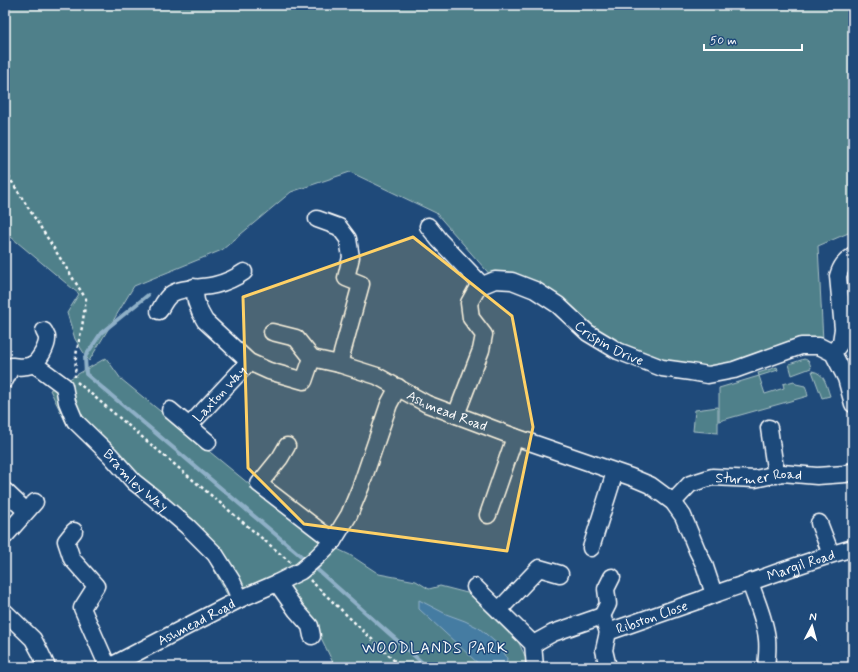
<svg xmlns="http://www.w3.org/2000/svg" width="858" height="672" font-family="Mynerve,sans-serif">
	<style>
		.green { fill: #50808a; stroke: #a8c0c4 }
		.water { fill: #457ba2; stroke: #8fb0c7 }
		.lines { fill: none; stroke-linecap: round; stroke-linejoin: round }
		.stream { stroke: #8fb0c7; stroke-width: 4 }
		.minor-casing { stroke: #fff; stroke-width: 19 }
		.path { stroke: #fff; stroke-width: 2.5; stroke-dasharray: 3 3; stroke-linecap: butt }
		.minor { stroke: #1f4a7a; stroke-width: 16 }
		.marked { fill: #ffd166; fill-opacity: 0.2; stroke: #ffd166; stroke-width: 3; stroke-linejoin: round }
		.labels { text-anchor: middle; stroke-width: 3; stroke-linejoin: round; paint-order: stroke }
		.street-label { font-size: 14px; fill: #fff; stroke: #1f4a7a }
		.neighbourhood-label { font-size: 15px; letter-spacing: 1px; fill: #fff; stroke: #1f4a7a }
	</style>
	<rect width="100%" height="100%" fill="#1f4a7a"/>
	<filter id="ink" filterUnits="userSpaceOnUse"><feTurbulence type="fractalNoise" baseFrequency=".025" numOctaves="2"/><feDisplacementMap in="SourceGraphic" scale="8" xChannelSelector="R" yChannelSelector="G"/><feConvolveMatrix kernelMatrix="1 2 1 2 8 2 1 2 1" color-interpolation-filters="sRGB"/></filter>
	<g filter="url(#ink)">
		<path class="green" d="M5 5H853V231L818 246 823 341 795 339 708 372 620 349 549 294 492 277 436 213 350 172 291 192 222 250 134 286 89 361 75 339 67 313 79 294 5 232Z
			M106 358 121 379 316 539 350 555 379 574 416 581 429 589 440 586 471 594 518 641 526 658 527 667H335L314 623 287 586 236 611 206 555 66 423 50 390Z
			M804 359C809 360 810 363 811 368L792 375 789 364Z
			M777 367 778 370 759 376 765 394 784 388 783 384 794 381 796 384 805 386C807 389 807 393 808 396L719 421V388L759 376 758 373Z
			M812 371C825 373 826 385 830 396L822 398Z
			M718 407V433L693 431 695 410Z"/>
		<path class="water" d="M419 600 446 614 465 621 479 628 501 647 507 658 506 667H482L419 609Z"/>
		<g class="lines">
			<path class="stream" d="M148 295 101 333 85 357 86 374 307 561
				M312 565 427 667"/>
			<defs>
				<g id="minor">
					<path d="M317 219 339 227 348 239 351 257 346 278 361 284 339 364"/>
					<path d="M428 226 439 240 482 285"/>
					<path id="s1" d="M194 287 196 301 200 312 205 321 249 362 269 371 304 381 312 358 339 364 377 376 427 404 515 437 631 477 650 485 673 502 683 516 697 550 704 564 714 594"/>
					<path d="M159 311C162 306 165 299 170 295 180 287 203 288 215 285 227 282 234 279 244 272"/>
					<path d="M272 332 296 338 312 358"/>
					<path d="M833 353 841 342 843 329 838 276C841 266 845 261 853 256"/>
					<path id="s2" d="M33 364 41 369 64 386 67 402 75 421 110 455 134 482 153 497 188 527 215 554 232 581 240 599"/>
					<path d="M5 380 12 366C19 367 26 367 32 365 39 361 48 346 47 337 46 335 45 333 44 331"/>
					<path d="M170 410 208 442"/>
					<path id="s3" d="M456 415 481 350 484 335 471 318 469 303 478 287 495 280 512 281 535 290 558 305 588 333 618 351 662 368 691 372 708 375 734 370 801 346H819L833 353 846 378 853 404"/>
					<path id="s4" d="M190 425 249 362"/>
					<path d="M769 428 776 475"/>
					<path d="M287 446 280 458 259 484 333 541"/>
					<path d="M5 491 26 511"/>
					<path id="s5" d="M673 502 690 484 712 477 755 479 782 473 817 476 845 474 853 471"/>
					<path d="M488 515 515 437"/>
					<path d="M819 523 831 554"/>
					<path d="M74 531 66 541 72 559 96 586 82 608 108 667"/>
					<path d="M5 536 35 502"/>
					<path d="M591 548 615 472"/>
					<path d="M750 582C756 601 765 619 767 639 768 648 767 658 766 667"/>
					<path d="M277 583 296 610 310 626 312 636"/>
					<path d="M475 587 533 644 535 667"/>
					<path d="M499 610 539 568 560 574"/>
					<path d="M5 612 33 639 40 652 47 667"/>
					<path d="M602 616 608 604 606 589 612 577"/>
					<path d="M608 632 604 650 608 667"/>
					<path id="s6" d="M533 644 553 633 602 616 608 632 700 600C719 592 739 586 759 579 790 568 821 557 853 548"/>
					<path id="s7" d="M109 667 178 631 240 599 277 583 301 571 316 558 333 541 349 515 361 486 389 404 398 387"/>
				</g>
			</defs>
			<use href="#minor" class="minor-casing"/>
			<path class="path" d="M5 171 86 299 82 327 76 355 75 377
				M77 382 290 562
				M310 580 401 667"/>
			<use href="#minor" class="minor"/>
		</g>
	</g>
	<path class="marked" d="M413 237 512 316 533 427 507 551 304 524 248 468 243 297Z"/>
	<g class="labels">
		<g class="street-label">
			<text dy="5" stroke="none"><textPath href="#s3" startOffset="292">Crispin Drive</textPath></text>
			<text dy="5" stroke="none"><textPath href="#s4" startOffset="43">Laxton Way</textPath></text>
			<text dy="5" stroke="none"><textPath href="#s1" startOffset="325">Ashmead Road</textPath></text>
			<text dy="5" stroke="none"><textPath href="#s5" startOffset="95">Sturmer Road</textPath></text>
			<text dy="5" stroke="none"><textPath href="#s2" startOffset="160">Bramley Way</textPath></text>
			<text dy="5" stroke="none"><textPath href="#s6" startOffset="296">Margil Road</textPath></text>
			<text dy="5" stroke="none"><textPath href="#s6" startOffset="138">Ribston Close</textPath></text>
			<text dy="5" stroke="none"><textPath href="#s7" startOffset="98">Ashmead Road</textPath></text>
		</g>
		<g class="neighbourhood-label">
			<text x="435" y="653">WOODLANDS PARK</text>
		</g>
	</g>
	<rect width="858" height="672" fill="none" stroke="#1f4a7a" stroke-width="20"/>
	<rect x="10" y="10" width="838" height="652" fill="none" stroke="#fff" stroke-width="1.5" filter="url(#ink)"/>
	<g transform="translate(812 626) rotate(6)" stroke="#1f4a7a" stroke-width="3" paint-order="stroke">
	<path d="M0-3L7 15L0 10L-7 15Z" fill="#ffffff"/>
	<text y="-6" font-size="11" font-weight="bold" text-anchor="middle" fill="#ffffff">N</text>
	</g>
	<path d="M704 44v6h98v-6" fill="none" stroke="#ffffff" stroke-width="2"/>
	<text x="710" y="44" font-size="12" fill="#ffffff" stroke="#1f4a7a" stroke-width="3" paint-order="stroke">50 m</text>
</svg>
